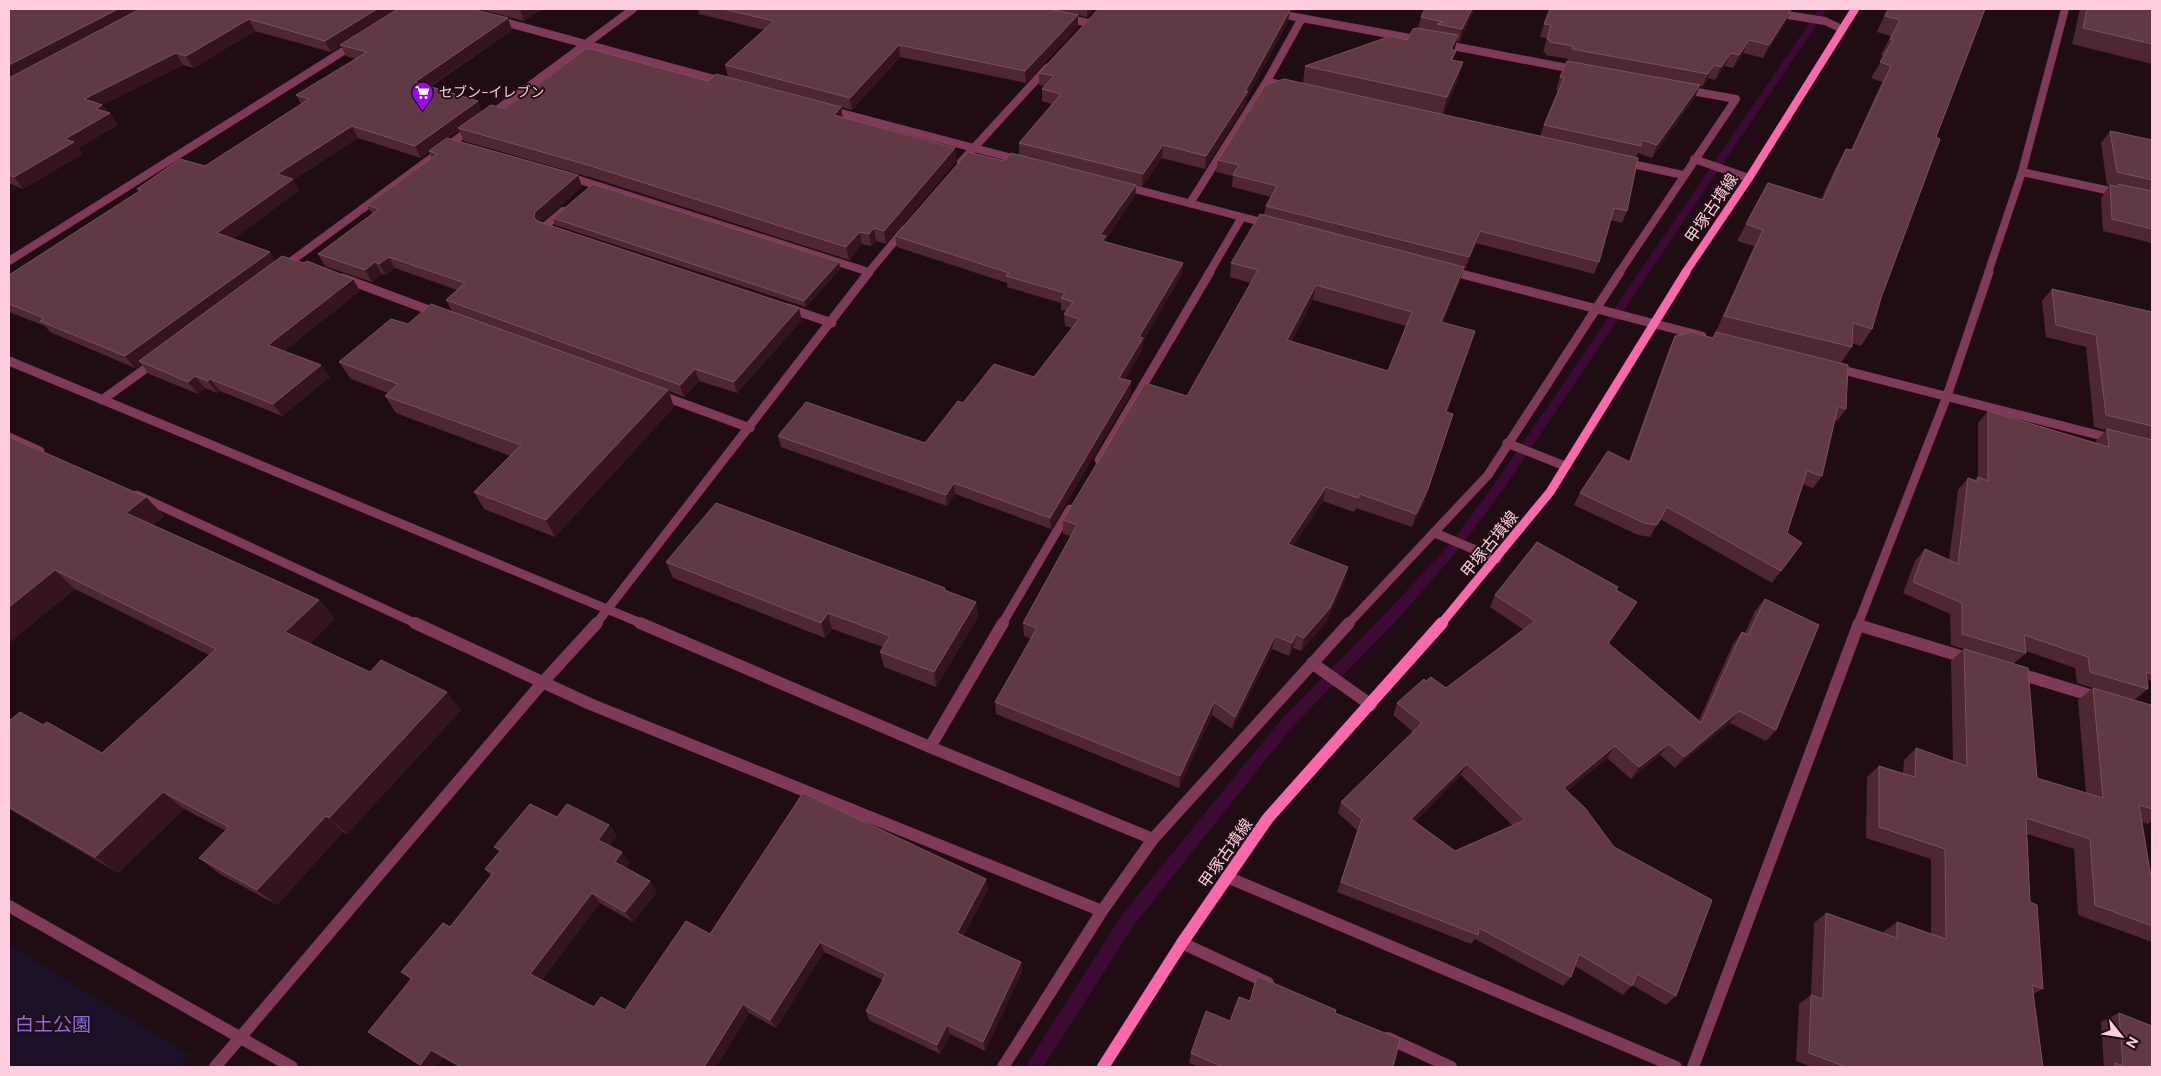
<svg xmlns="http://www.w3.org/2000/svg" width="2161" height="1076" font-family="'DM Sans','Noto Sans JP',sans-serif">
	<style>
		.green { fill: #1d112a }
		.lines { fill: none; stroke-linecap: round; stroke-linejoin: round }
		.stream { fill: #3d0a35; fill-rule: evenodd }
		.minor-far2 { stroke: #7e3a58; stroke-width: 8 }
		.minor-far1 { stroke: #7e3a58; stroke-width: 9 }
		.minor { stroke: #7e3a58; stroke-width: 12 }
		.tertiary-far1 { stroke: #7e3a58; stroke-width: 8 }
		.tertiary { stroke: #7e3a58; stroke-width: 9 }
		.secondary-far2 { stroke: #fb68ab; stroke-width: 8 }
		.secondary-far1 { stroke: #fb68ab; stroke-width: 9 }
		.secondary { stroke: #fb68ab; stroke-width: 12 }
		.wall { fill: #4e2732; fill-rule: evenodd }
		.shaded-wall { fill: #34151e }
		.building { fill: #613945; stroke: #7a505d; fill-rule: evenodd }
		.labels { text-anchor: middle; stroke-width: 4; stroke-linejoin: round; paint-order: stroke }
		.far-poi-label { font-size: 14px; fill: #fecee0; stroke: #200d13; text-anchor: start }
		.street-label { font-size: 16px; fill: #fecee0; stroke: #200d13 }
		.near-park-label { font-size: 19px; fill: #8b6ce0; stroke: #200d13 }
	</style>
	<rect width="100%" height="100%" fill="#200d13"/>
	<path class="green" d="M9 945 189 1055 178 1067H9Z"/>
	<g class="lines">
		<path class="stream" d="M1819 9H1827L1502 491 1458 550 1395 622 1290 729 1134 925 1043 1067H1025L1122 915 1280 721 1385 614 1450 544 1494 485Z"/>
		<path class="minor-far2" d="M1252 9 1421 40
			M1750 9 1825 21 1842 29
			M1065 18 1089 23
			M1442 44 1578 70
			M1267 81 1285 86
			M490 115 633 9
			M1694 159 1749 178
			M961 162 1047 68
			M1623 162 1683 175
			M2022 172 2120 193
			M567 176 869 272
			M1190 203 1267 81 1302 18
			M551 230 544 227 563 211
			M282 268 472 128
			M868 273 905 229
			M1209 273 1242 217
			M1619 273 1736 99 1686 90
			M1988 273 2022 172 2065 9"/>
		<path class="minor-far1" d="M343 278 437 313
			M788 308 832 323
			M9 361 643 624
			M660 395 750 428
			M102 400 156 361
			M9 437 40 451
			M1507 443 1565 466
			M1099 460 1210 272
			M137 495 417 624
			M1435 533 1497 559
			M596 624 869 272
			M1002 624 1070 509
			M1348 624 1488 475 1620 272
			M1858 624 1947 396 1989 272"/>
		<path class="minor" d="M415 623 590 704 1102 911
			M640 623 930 747 1153 839
			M1858 625 1970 659
			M1312 663 1371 705
			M2017 673 2096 697
			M930 747 1003 623
			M1227 877 1676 1067
			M9 906 292 1067
			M1182 943 1268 983
			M1388 1038 1451 1067
			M215 1067 543 682 597 623
			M1003 1067 1102 911 1153 839 1349 623
			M1693 1067 1859 623"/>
		<path class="tertiary-far1" d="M497 20 722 81
			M830 110 1019 160
			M1123 186 1269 224
			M9 261 353 45
			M1450 271 1459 273"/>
		<path class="tertiary" d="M1454 272 1702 336
			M1835 368 2114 439"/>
		<path class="secondary-far2" d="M1685 273 1749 178 1855 9"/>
		<path class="secondary-far1" d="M1441 624 1550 492 1686 272"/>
		<path class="secondary" d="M1103 1067 1182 943 1268 818 1442 623"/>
	</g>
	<path class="wall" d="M9 9 512 30 430 87 482 111 506 109 708 81 841 107 843 118 957 160 886 244 876 241 871 246 862 244 849 260 596 179 464 141 459 130 448 138 578 175 582 187 541 222 802 320 737 393 699 381 684 397 669 391 674 407 555 537 484 509 474 492 511 456 396 413 385 396 388 393 351 379 339 362 408 324 452 311 446 300 457 290 395 268 386 275 382 274 372 282 325 266 318 254 372 214 367 205 432 158 429 152 421 158 358 138 293 180 299 190 233 239 270 252 275 261 304 263 353 279 360 291 284 351 330 377 282 416 220 391 217 393 205 388 198 394 149 374 141 364 135 368 50 332 45 326 9 312V275L139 191 137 189 205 166 301 104 296 95 356 59 346 56 341 46 331 52 255 31 193 68 183 65 102 105 118 125 78 148 82 154 23 189 9 183Z
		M479 9H542L524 21Z
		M698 9H1093L1087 17 1078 15V27L1026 83 900 57 852 110 728 77 725 65 764 30 699 14Z
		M1098 9H1295L1294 11 1290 10 1288 21 1247 98 1246 103 1205 169 1162 158 1142 187 1136 185 1135 196 1106 239 1105 242 1183 263 1182 274 1143 341 1142 350 1125 379 1131 393 1051 529 955 494 947 506 781 447 778 436 925 443 963 403 1034 377 1072 328 1065 326 1064 314 1066 311 1061 310V303L1007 287V283L897 247 895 236 1004 161 1019 155V143L1052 104 1042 101V89L1044 86 1039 85V73L1094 14Z
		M1425 9H1475L1459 42 1457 41 1454 50 1456 51 1453 60 1458 80 1443 114 1540 136 1544 125 1558 90H1556L1560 77 1568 59 1545 55 1546 53 1543 52 1547 38 1540 37 1544 24 1791 10 1785 23 1763 58 1743 53 1733 68 1725 66 1715 80 1708 78 1702 87 1700 86 1695 97 1652 158 1638 153 1636 157 1627 211 1622 223 1611 220 1599 262 1594 274 1476 243 1465 269 1464 268 1460 281 1443 322 1447 412 1424 503 1412 527 1356 508 1354 512 1323 501 1293 546 1345 580 1327 621 1301 651 1293 648 1289 656 1272 649 1232 729 1212 715 1179 788 996 714 995 702 1031 639 1024 636 1023 623 1071 536 1063 534V520L1187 396 1251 283 1230 277 1231 263 1264 215 1266 206 1271 197 1232 187 1233 176 1216 172 1218 160 1303 83 1305 66 1407 40 1418 28 1421 17ZM1313 300 1406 326 1388 371 1291 342Z
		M1887 9H1985L1936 137 1881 298 1872 329 1861 346 1852 343V347L1841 363 1846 409 1837 421 1835 420 1822 476 1813 488 1803 484 1787 533 1802 543 1772 583 1660 519 1650 537 1638 535 1574 505 1580 493 1629 461 1669 349 1675 336 1713 338 1754 246 1737 241 1768 183 1821 199 1837 165 1846 149 1851 150 1882 82 1871 78 1884 56 1881 55 1891 36 1877 32Z
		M2080 9H2152V64L2072 44Z
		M2110 131 2152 140V243L2103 231 2101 198 2110 185 2116 187 2107 185 2101 143Z
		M553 218 839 262 840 269 806 307 555 225Z
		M2052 289 2152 312V681L2148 680 2147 681 2148 689 2134 700 2152 712V821L2148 824 2142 822 2151 877H2152V942L2078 915 2074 849 2027 834 2030 902 2043 989 2033 994 2043 1067H1812L1796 1061 1799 1004 1811 995 1814 923 1826 913 1884 934 1883 932 1897 922 1931 934V859L1866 838 1867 777 1879 766 1903 774 1904 760 1916 748 1953 761 1951 661 1964 649 2037 778 2086 793 2078 700 2093 688 2077 683 2075 668 2026 651V653L2013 664 1951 645 1950 614 1903 593 1915 561 1925 549 1949 560 1958 490 1968 478 1975 480 1978 477V423L1988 411 2096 443V441L2106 430 2094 427 2086 347 2046 337 2042 301Z
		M9 437 146 497 164 516 153 525 319 600 335 619 309 644 370 672 461 710 347 834 343 832 277 905 220 874 199 858 226 831 184 809 118 873 9 809V721L43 725 102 753 209 655 75 589 9 643Z
		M666 562 945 588 946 591 976 602 978 617 936 687 884 667 880 652 883 647 832 629 825 638 673 578Z
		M1616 590 1630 614 1609 644 1699 720 1733 644 1742 632 1745 633 1755 611 1765 599 1776 730 1766 741 1730 723 1675 768 1660 755 1631 779 1607 758 1567 791 1676 996 1666 1005 1632 985 1623 995 1575 966 1571 977 1563 986 1475 939 1471 944 1337 892 1357 830 1338 813 1341 802 1413 732 1393 715 1397 703 1426 681 1446 688 1524 630 1490 607 1495 595ZM1461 775 1513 826 1455 851 1415 821Z
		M557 817 609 825 617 836 609 846 630 863 626 868 650 881 657 892 633 922 600 903 542 980 594 1007 625 1010 710 934 986 879 988 890 963 936 1021 962 1022 972 985 1051 950 1034 940 1054 869 1020 866 1011 883 980 824 952 776 1028 749 1013 716 1067H459L443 1058 436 1067H423L368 1032 411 980 401 972 450 927 491 876 485 869 499 852 494 847Z
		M1249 1001 1335 1013 1393 1067H1199L1189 1063 1191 1053 1230 1021Z
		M2119 1013 2152 1067H2104L2101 1022Z"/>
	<path class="shaded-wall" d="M118 9H147L9 81V65Z
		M377 9H400L340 45 341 46 331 52 325 41Z
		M522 9H542L524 21 520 10Z
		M1087 9H1093L1087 17Z
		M1472 9H1475L1459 42 1462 29Z
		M1290 10 1288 21 1247 98 1246 103 1205 169 1206 156 1245 92Z
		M1791 10 1785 23 1763 58 1769 45Z
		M1078 15V27L1026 83 1025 71Z
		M508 18 512 30 420 93 415 82Z
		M249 19 255 31 193 68 186 56Z
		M1458 35 1454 52 1451 49Z
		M1749 40 1743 53 1733 68 1739 55Z
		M899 45 900 57 852 110 850 98Z
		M176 53 183 65 102 105 108 114 110 113 118 125 78 148 82 154 23 189 14 177 65 139 84 99Z
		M1731 53 1725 66 1715 80 1721 67Z
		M1463 62 1458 80 1442 115 1447 97Z
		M1714 65 1708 78 1702 87 1708 74Z
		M1700 85 1695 97 1652 158 1657 145Z
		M478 101 483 113 458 128 459 130 430 151H429V152L421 158 415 146Z
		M841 107 843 120 834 115Z
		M352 126 358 138 293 180 299 190 225 245 217 233 277 174Z
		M1163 145 1162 158 1142 187 1143 174Z
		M955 148 957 160 886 244 884 231Z
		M578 175 582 187 540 223 534 217 535 212Z
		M1136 185 1135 196 1106 239 1105 248 1100 235Z
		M874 228 876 241 871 246 869 234Z
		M1480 231 1476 243 1465 269 1469 257Z
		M860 232 862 244 849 260 846 247Z
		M270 252 277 264 139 361 141 364 135 368 125 356Z
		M389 257 395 268 386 275 379 264Z
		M375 262 382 274 372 282 365 270Z
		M839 262 840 269 806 307 804 301Z
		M1183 263 1182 274 1143 341 1142 350 1119 389V378L1139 337Z
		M1464 267 1460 281 1437 336 1441 322Z
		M353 279 360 291 276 358 268 345Z
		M1316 285 1313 300 1285 355 1287 340Z
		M799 308 802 320 737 393 734 382Z
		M321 365 330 377 282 416 273 404Z
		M695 369 699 381 684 397 680 385Z
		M195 376 205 388 198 394 188 382Z
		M210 379 220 391 217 393 208 381Z
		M1131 381V393L1051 529 1050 518Z
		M668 390 674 407 555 537 546 520Z
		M954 483 955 494 947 506 946 495Z
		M1326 487 1323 501 1285 558 1288 544Z
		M1428 489 1424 503 1412 527 1416 514Z
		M146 497 164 516 145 532 126 513Z
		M1348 567 1345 580 1327 621 1301 651 1304 638Z
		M55 570 75 589 9 643V607Z
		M319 600 335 619 302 651 285 632Z
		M976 602 978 617 936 687 934 672Z
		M1637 602 1630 614 1601 655 1608 643Z
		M828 613 832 629 825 638 821 623Z
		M1296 634 1293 648 1289 656 1292 643Z
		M1275 636 1272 649 1232 729 1235 717Z
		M447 692 461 710 347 834 329 818Z
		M1214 702 1212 715 1179 788 1180 776Z
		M1739 711 1730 723 1675 768 1684 757Z
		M1669 744 1660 755 1631 779 1639 767Z
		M1615 746 1607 758 1557 799 1564 788Z
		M1467 764 1461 775 1406 829 1411 819Z
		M163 792 184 809 118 873 95 857Z
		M326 816 343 832 277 905 257 890Z
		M609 825 617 836 606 851 598 840Z
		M622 852 630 863 623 873 615 862Z
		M986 879 988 890 959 943 957 933Z
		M650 881 657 892 633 922 625 912Z
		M592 893 600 903 540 983 530 974Z
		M820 942 824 952 776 1028 770 1020Z
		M1021 962 1022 972 985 1051 983 1042Z
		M743 1004 749 1013 716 1067H704Z
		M947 1025 950 1034 940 1054 937 1045Z
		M431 1050 443 1058 436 1067H423L420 1065Z"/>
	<path class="building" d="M9 9H118L9 65Z
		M140 9H377L325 41 249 19 186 56 176 53 84 99 102 105 96 109 110 113 65 139 74 142 14 177 9 175V78Z
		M398 9H472L508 18 415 82 478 101 415 146 352 126 277 174 293 179 217 233 270 252 125 356 40 321 44 318 9 304V275L141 190 137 189 180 159 205 166 309 99 296 95 367 52 340 45Z
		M723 9H1048L1078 15 1025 71 899 45 850 98 725 65 774 21Z
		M1098 9H1285L1290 10 1245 92 1248 91 1206 156 1163 145 1143 174 1019 143 1061 94 1042 89 1054 76 1039 73 1094 14Z
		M1425 9H1472L1462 29 1437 24 1443 22 1421 17Z
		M1550 9H1785L1791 10 1769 45 1749 40 1739 55 1731 53 1721 67 1714 65 1708 74 1572 49 1573 46 1550 42V40L1547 39 1551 25 1544 24Z
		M1889 9H1985L1936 137 1940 139 1881 298 1872 329 1853 323 1852 347 1724 316 1763 230 1746 224 1768 183 1823 200 1846 149 1852 150 1891 66 1880 62 1893 40 1890 39 1900 20 1885 16Z
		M2087 9H2152V44L2083 28Z
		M1417 28 1458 35 1451 49 1456 51 1451 60 1463 62 1447 97 1305 66 1391 36 1407 40 1413 29Z
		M587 48 708 81 716 74 841 107 834 115 955 148 884 231 874 228 869 234 860 232 846 247 591 166 458 128 491 105 506 109Z
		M1567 61 1700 85 1657 145 1642 140 1641 146 1544 125 1564 78 1560 77Z
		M1284 79 1638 158 1627 211 1614 208 1599 262 1480 231 1469 257 1266 206 1277 186 1233 175 1239 165 1218 160 1265 85Z
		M2110 131 2152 140V180L2117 172Z
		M447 138 578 175 535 212 534 217 537 221 799 308 734 382 695 369 680 385 446 300 465 283 389 257 379 264 375 262 365 270 318 254 379 209 367 205 437 154 429 151Z
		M968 152 1004 161 1011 153 1136 185 1100 235 1106 236 1102 241 1183 263 1139 337 1143 338 1119 378 1131 381 1050 518 954 483 946 495 778 436 806 402 925 443 958 401 963 403 994 364 1034 377 1079 319 1064 314 1073 302 1061 298 1065 293 1006 276 1009 273 895 236Z
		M593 184 839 262 804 301 553 218Z
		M2118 184 2152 191V229L2112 219 2110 185 2119 187Z
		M1260 214 1464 267 1441 322 1475 331 1446 412 1453 414 1428 489 1416 514 1360 494 1358 498 1326 487 1288 544 1348 567 1330 608 1304 638 1296 634 1292 643 1275 636 1235 717 1214 702 1180 776 995 702 1037 628 1023 623 1077 525 1063 520 1145 383 1187 396 1258 270 1231 263ZM1316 285 1412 312 1388 371 1287 340Z
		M282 256 304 263 307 261 353 279 268 345 321 365 273 404 210 379 208 381 195 376 188 382 139 361Z
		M2052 289 2152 312V426L2106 415 2096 335 2056 325Z
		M431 304 668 390 546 520 474 492 521 445 385 396 398 384 339 362 391 319 408 324Z
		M1691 332 1713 338 1716 332 1848 365 1846 409 1838 406 1822 476 1807 471 1787 533 1802 543 1781 571 1667 507 1657 525 1644 523 1580 493 1608 451 1630 462 1675 336Z
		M1988 411 2109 447 2107 429 2152 440V674L2146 672 2148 689 2090 672 2088 657 2024 635 2026 653 1962 634V603L1913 582 1925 549 1958 564 1968 478 1977 481 1978 477 1988 481Z
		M9 437 146 497 126 513 319 600 285 632 370 672 381 660 447 692 329 818 326 816 257 890 199 858 229 827 163 792 95 857 9 807V721L20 712 43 725 47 722 102 753 216 649 55 570 9 607Z
		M716 503 945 588 944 590 976 602 934 672 880 652 890 636 828 613 821 623 666 562Z
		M1537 542 1618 587 1616 590 1637 602 1608 643 1701 723 1742 632 1748 635 1765 599 1819 625 1776 730 1739 711 1684 757 1669 744 1639 767 1615 746 1564 788 1585 808 1614 847 1712 900 1676 996 1637 974 1632 986 1579 954 1571 977 1479 928 1478 935 1341 882 1362 819 1341 802 1422 723 1397 703 1424 679 1426 681 1431 677 1446 688 1535 621 1495 595ZM1467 764 1525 820 1455 851 1411 819Z
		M1964 649 2028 668 2037 778 2103 798 2093 688 2151 705 2152 712V809L2139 805 2151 877H2152V926L2095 905 2090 839 2026 818 2030 902 2037 905 2043 989 2032 985 2043 1067H1846L1809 1053 1811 995 1823 999 1826 913 1897 938V922L1946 939 1945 849 1879 827V766L1915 777 1916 748 1967 766Z
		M803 793 986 879 957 933 1021 962 983 1042 947 1025 937 1045 866 1011 886 974 820 942 770 1020 743 1004 704 1067H462L431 1050 420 1065 368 1032 412 978 401 972 443 923 450 927 493 873 485 869 501 850 494 847 530 804 557 817 567 804 609 825 598 840 622 852 615 862 650 881 625 912 592 893 530 974 594 1007 601 997 625 1010 686 921 710 934Z
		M1257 976 1336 1010 1335 1013 1400 1039 1393 1067H1223L1191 1053 1206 1011 1230 1021 1239 997 1250 1001Z
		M2119 1013 2152 1026V1067H2115V1063L2123 1066Z"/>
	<defs>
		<symbol id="supermarket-pin" viewBox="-11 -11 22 30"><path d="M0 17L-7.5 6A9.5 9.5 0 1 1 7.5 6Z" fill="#9806f2" stroke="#200d13"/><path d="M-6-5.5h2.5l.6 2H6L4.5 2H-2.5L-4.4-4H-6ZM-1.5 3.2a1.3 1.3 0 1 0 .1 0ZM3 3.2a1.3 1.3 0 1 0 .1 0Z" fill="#fff"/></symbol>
	</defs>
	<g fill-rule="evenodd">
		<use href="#supermarket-pin" x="410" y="80" width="25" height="34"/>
	</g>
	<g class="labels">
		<g class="far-poi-label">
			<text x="439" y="97">セブン-イレブン</text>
		</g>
		<g class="street-label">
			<text transform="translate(1711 208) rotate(-56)" y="6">甲塚古墳線</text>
			<text transform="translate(1489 544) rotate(-51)" y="6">甲塚古墳線</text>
			<text transform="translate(1225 853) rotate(-55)" y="6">甲塚古墳線</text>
		</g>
		<g class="near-park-label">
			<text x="53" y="1031">白土公園</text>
		</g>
	</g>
	<rect width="2161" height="1076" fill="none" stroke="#fecee0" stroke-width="20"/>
	<g transform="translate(2121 1036) rotate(120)" stroke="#200d13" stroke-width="4" paint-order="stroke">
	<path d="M0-4L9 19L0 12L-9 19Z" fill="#fecee0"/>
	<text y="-8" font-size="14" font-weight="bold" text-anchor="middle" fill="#fecee0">N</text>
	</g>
</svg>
